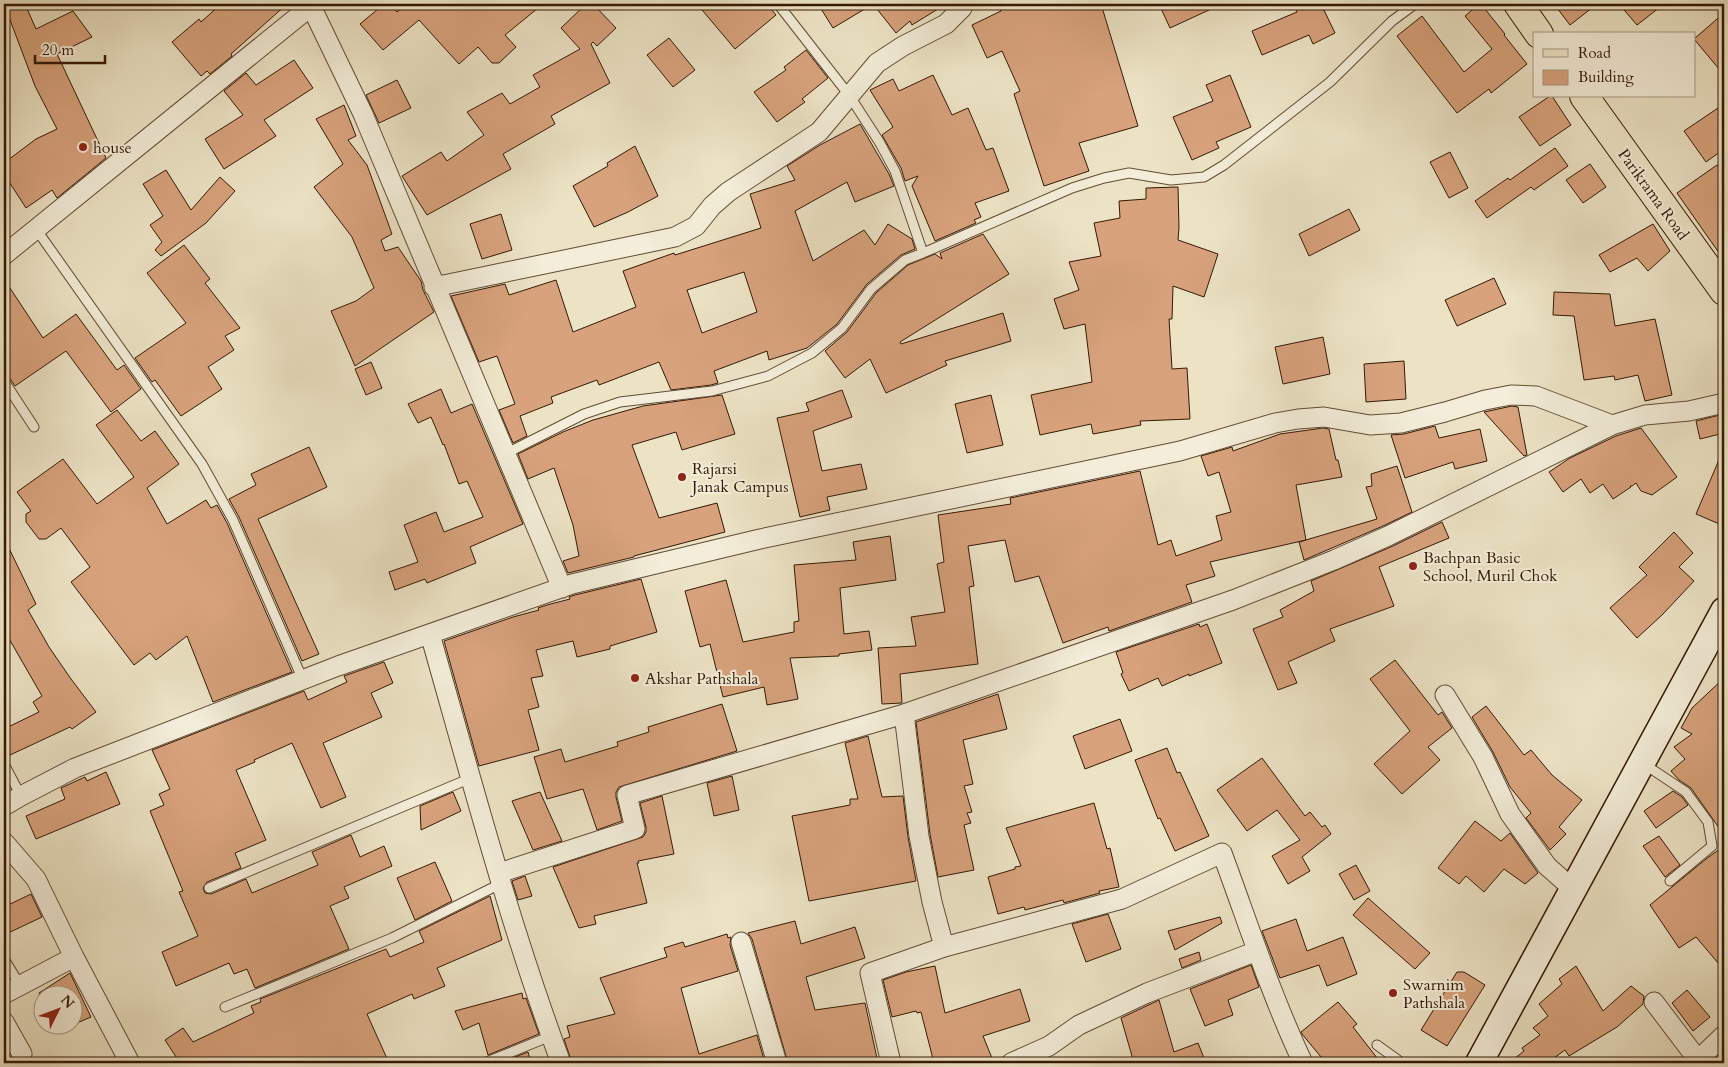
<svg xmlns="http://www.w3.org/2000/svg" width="1728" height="1067" font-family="Cardo,serif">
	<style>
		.building { fill: #d7a27c; stroke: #341904; fill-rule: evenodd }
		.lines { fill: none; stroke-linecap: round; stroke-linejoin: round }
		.service-casing { stroke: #624c34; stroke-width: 11 }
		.minor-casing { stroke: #624c34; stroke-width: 21 }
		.secondary-casing { stroke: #341904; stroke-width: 29 }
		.primary-casing { stroke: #341904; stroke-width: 30 }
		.service { stroke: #f3edd9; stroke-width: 9 }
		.minor { stroke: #f3edd9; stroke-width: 19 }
		.secondary { stroke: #f3edd9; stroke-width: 26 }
		.primary { stroke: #ece3c5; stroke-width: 28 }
		.poi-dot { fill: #8f2418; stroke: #f3edd9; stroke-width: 2 }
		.labels { text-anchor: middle; stroke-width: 4; stroke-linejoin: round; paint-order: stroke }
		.poi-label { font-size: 16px; fill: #341904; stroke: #f3edd9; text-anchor: start }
		.street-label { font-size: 16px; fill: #341904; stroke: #f3edd9 }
	</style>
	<rect width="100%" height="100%" fill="#ece3c5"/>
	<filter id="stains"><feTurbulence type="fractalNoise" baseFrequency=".004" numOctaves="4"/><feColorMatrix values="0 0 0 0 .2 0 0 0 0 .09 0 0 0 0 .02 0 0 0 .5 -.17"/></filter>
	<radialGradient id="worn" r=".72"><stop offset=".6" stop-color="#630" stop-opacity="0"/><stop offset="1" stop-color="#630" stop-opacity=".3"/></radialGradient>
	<path class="building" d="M4 4H25L36 29 73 11 92 37 57 54 106 158 57 198 52 190 26 208 4 174V163L36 139 57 129 35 86Z
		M221 4H287L231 54 232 56 210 74 207 71 201 76 172 42 199 19 201 22Z
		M384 4H390L397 12 405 5 404 4H543L505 35 516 47 499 63H492L478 47 459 64 419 20 383 50 360 24Z
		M586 4H593L616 28 597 46 593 42 591 44 610 83 551 116 555 124 503 154 511 169 427 215 402 176 441 152 447 161 484 135 467 112 502 93 510 104 540 87 533 75 580 49 561 28Z
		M697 4H767L776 15 735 49Z
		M818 4H946L912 25 910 21 896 33 873 4 833 28Z
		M998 4H1101L1138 126 1079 143 1089 171 1044 186 1014 94 1020 91 1002 51 987 58 972 25 1001 11Z
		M1159 4H1222L1170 28Z
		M1293 4H1321L1335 33 1313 44 1309 35 1262 55 1252 31 1297 12Z
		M1479 4H1481L1505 34 1504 35 1527 64 1491 93 1489 89 1457 113 1397 36 1422 16 1464 72 1492 49 1465 16Z
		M1554 4H1597L1570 25Z
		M1619 4H1664L1637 25Z
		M1724 13V75L1694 39Z
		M669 38 695 70 673 87 647 55Z
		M806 50 828 78 802 99 805 102 777 122 754 92 786 70 784 67Z
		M294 60 313 88 264 120 276 136 224 169 205 139 243 115 224 91 246 73 256 85Z
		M933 75 952 115 968 108 986 150 993 148 1009 191 975 203 981 217 974 220 976 223 935 241 912 186 918 176 905 181 901 168 882 135 893 127 870 90 893 79 899 91Z
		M1230 75 1251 127 1216 142 1219 148 1192 160 1173 117 1213 101 1206 85Z
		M397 80 411 108 379 123 366 95Z
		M1550 96H1552L1571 125 1540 146 1519 117Z
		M1724 104V149L1706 162 1684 131Z
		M344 105 356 136 348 140 367 165 392 234 381 240 385 251 398 247 421 281 423 290 434 312 355 366 331 311 356 301 374 288 352 237 314 187 343 164 316 119Z
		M860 124 889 174 894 186 855 202 847 182 795 211 813 261 864 230 875 245 888 224 912 239 915 249 901 255 867 284 837 324 807 348 769 360 767 351 714 371 718 383 711 385 671 390 659 362 599 385 597 380 551 397 553 403 520 416 527 436 513 443 499 410 515 404 497 356 479 362 451 296 505 284 509 295 556 280 573 332 636 307 623 271 674 253 675 255 761 228 750 194 795 180 787 166 820 145ZM744 272 757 312 702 333 687 290Z
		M635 146 658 196 628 212 594 227 573 186 608 166 607 163Z
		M1555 148 1568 166 1534 190 1531 187 1487 218 1475 201 1508 178 1510 180Z
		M1450 152 1468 188 1449 198 1430 162Z
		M1590 164 1606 187 1583 203 1566 180Z
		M1717 165 1724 176V260L1677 193Z
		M166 170 191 210 220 177 235 191 206 223 161 256 155 250 162 242 150 225 163 216 143 184Z
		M1178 187 1179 228 1178 240 1218 254 1204 297 1173 286 1172 319H1169L1172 369 1187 368 1190 419 1140 421 1141 425 1093 434 1091 424 1040 435 1031 395 1092 382 1085 324 1064 329 1054 299 1079 290 1069 262 1101 256 1094 223 1120 218 1119 201 1146 199V188Z
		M1349 209 1360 230 1309 256 1299 234Z
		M501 214 512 250 482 259 470 224Z
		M1653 224 1670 251 1648 271 1637 258 1610 272 1599 255Z
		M983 234 1009 274 900 342 901 344 1003 313 1011 341 945 361 947 365 886 393 870 359 845 378 825 351 847 332 876 293 908 265 935 254 942 259 940 253Z
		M184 245 210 279 205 283 240 328 225 336 234 350 208 367 222 389 181 416 155 380 152 382 135 358 186 323 147 273Z
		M1494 278 1506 304 1457 326 1445 300Z
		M4 279 43 338 76 314 117 370 124 365 141 389 111 412 66 351 15 386 9 377 4 375Z
		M1554 292 1610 294 1615 326 1655 319 1672 395 1645 401 1638 375 1615 380 1614 376 1584 380 1574 316 1553 315Z
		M1323 337 1330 374 1283 384 1275 347Z
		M1404 361 1406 399 1366 402 1364 364Z
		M371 362 382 388 366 395 355 369Z
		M441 389 451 413 472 404 523 524 470 547 476 563 427 583 425 579 395 590 389 572 418 562 404 525 436 512 444 532 483 517 467 481 459 484 444 444 443 445 431 417 418 423 408 404Z
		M842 390 852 417 813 431 822 471 861 464 867 489 827 497 830 510 800 517 777 418 809 411 806 403Z
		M722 395 735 434 682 450 676 432 632 445 659 518 717 503 725 532 634 556V557L568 573 563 561 579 556 573 525 554 468 528 479 518 454 563 432 593 420 643 406Z
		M991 395 1003 445 967 453 955 404Z
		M1512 406 1518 407 1527 455 1524 456 1484 412Z
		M117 410 141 441 155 431 179 464 147 488 167 524 206 500 211 508 217 505 227 523 292 672 213 702 187 636 156 660 150 653 134 665 71 582 90 567 61 528 46 539H39L26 522V514L31 511 17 492 63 459 97 504 134 477 96 425Z
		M1724 414V433L1700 439 1696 421Z
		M1435 426 1439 438 1480 429 1487 461 1455 469 1453 462 1405 478 1391 435 1404 434Z
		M1323 428 1329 429 1336 460H1338L1342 477 1296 485 1306 540 1210 562 1215 576 1186 585 1192 602 1109 631 1108 627 1063 643 1039 576 1015 582 1005 540 968 546 974 586 969 587 978 664 900 674 902 703 882 704 878 648 916 646 911 617 945 612 937 564 944 562 938 515 1011 504 1010 498 1140 471 1158 545 1171 540 1176 556 1222 540 1216 516 1231 512 1219 472 1208 476 1201 456 1232 447 1233 451 1280 434Z
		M1641 428 1677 477 1652 495 1641 491 1636 483 1632 486H1630L1631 487 1613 499 1603 484 1590 493 1581 479 1563 492 1549 472 1570 458 1616 436Z
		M309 447 327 487 258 519 319 654 302 661 239 517 229 499 256 485 251 474Z
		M1724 448V526L1696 514Z
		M1397 466 1412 512 1383 526 1304 560 1299 542 1377 519 1366 487 1372 486 1371 474Z
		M1442 522 1449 538 1379 567 1394 606 1330 629 1335 641 1288 662 1297 683 1278 690 1253 629 1283 617 1280 610 1314 591 1311 581 1393 546Z
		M1674 532 1693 553 1679 567 1694 581 1662 615 1637 638 1610 608 1647 575 1639 567Z
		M890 536 896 580 840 588 844 634 869 631 872 650 839 654V656L790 658 798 699 767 705 764 687 723 697 710 644 700 647 685 591 726 580 743 642 794 632V622L799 621 794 565 856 560 853 542Z
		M4 538 36 604 28 610 49 647 71 679 96 712 72 729 70 727 10 755 4 742V729L39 712 33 702 42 696 4 630Z
		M641 579 657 632 610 646V649L577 657 573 641 536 650 543 676 531 678 539 707 528 710 539 750 479 766 444 641 513 617 539 610 538 608 547 605 570 599 569 597 575 595Z
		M1199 624 1200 627 1207 624 1222 663 1189 676V674L1162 686 1158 678 1129 691 1121 674 1123 673 1116 652Z
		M1395 660 1438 715 1442 712 1452 728 1428 747 1440 760 1402 794 1374 764 1410 731 1370 679Z
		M384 662 393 683 371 693 382 717 323 743 346 797 321 808 292 743 254 760 255 762 236 770 266 840 235 853 241 868 207 882 203 888 205 893 211 894 246 879 252 893 318 865 312 852 351 835 360 857 384 846 392 866 344 887 349 898 330 906 349 949 255 988 247 969 234 974 229 963 176 986 162 952 198 936 179 892 183 891 150 811 164 805 159 794 170 789 152 750 304 691 308 700 347 682 344 676Z
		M1724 678V835L1691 788 1679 780 1671 771 1685 759 1674 747 1692 734 1681 728 1692 708Z
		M998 694 1007 729 963 740 973 784 964 786 972 812 967 813 971 823 964 825 974 870 938 877 930 834 916 722Z
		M722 704 737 751 619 787 616 792V797L622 821 597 830 583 789 547 799 534 757 561 749 565 762 618 746 617 742 649 732 648 727Z
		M1486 706 1524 755 1531 750 1552 775 1582 800 1559 827 1566 834 1550 850 1526 818 1531 813 1510 787 1493 752 1472 717Z
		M1120 719 1132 751 1085 769 1073 736Z
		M868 736 882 797 903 796 908 837 916 881 809 901 792 816 850 805V799H858L845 743Z
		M1167 748 1177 773 1180 772 1209 836 1175 851 1160 818 1158 819 1135 760Z
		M1262 758 1305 816 1310 812 1322 827 1325 825 1331 834 1302 857 1310 871 1288 884 1272 856 1300 840 1277 810 1247 831 1217 790Z
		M106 772 120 804 36 839 26 816 65 799 61 788 85 777 87 781Z
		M732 776 739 810 714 816 707 783Z
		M1673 791 1682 797 1688 805 1656 828 1644 811Z
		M453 792 461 811 421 830 420 806Z
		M540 792 562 841 533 850 512 801Z
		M662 796 674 854 638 861 639 863H637L647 903 594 916 596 924 579 928 553 867 643 837 646 832V827L640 803Z
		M1094 803 1107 849 1110 848 1119 887 1099 891 1100 893 1064 903 1063 900 1025 910 1024 907 998 914 988 877 1015 869V867L1021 866 1006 828Z
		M1475 821 1501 841 1510 833 1538 873 1525 884 1504 869 1484 892 1466 876 1459 884 1438 868Z
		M1659 836 1680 865 1665 877 1643 846Z
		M1724 846V970L1696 937 1679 948 1650 905 1706 859Z
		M435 862 452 901 415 920 397 878Z
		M1356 865 1370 891 1354 900 1339 874Z
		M525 876 532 896 518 900 512 881Z
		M31 894 42 917 4 935V907Z
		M490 896 502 940 437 968 445 986 414 999 412 994 367 1014 389 1063H180L165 1040 183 1028 193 1042 254 1013 251 1006 261 1002 260 999 386 949 390 957 424 942 419 931Z
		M1368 898 1430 953 1415 969 1353 915Z
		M1108 914 1121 949 1086 962 1072 924Z
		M1220 917 1222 923 1175 950 1168 931Z
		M1296 919 1307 951 1343 937 1357 974 1327 986 1319 965 1280 978 1262 931Z
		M795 921 801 944 855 927 865 958 806 977 815 1010 865 1003 878 1063H788L752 939 748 933Z
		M727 934 728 938 731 937 730 945 738 971 681 988 699 1054 757 1035 765 1063H572L564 1039 570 1037 567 1026 615 1014 600 978 667 957 664 948 683 942 685 947Z
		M1199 952 1201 960 1182 968 1179 959Z
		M1251 965 1259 987 1228 1000 1233 1015 1205 1026 1190 989Z
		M935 966 945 1013 1020 989 1030 1021 983 1036 994 1063H934L921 1012 917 1013 916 1011 892 1017 883 980 906 972Z
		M1576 966 1603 1011 1631 986 1644 996 1643 1004 1617 1027 1569 1056 1565 1050 1547 1063H1509L1524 1051 1522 1048 1540 1035 1533 1028 1548 1016 1539 1004 1562 984 1559 979Z
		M1457 972H1464L1485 985 1447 1046 1421 1030Z
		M70 973 91 1017 56 1032 53 1024H72V994H42V1002L39 993Z
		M1687 990 1710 1017 1693 1031 1672 1003Z
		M522 993 523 999 526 998 539 1034 488 1055 479 1023 463 1030 455 1011Z
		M1159 1000 1174 1052 1198 1043 1206 1063H1134L1121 1018Z
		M1338 1002 1357 1024 1353 1027 1381 1063H1326L1302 1034 1301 1032Z
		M528 1052 531 1063H500Z"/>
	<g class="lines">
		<defs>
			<path id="service" d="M778 4 849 95 880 143 895 171 923 253 1072 188 1104 178 1129 173 1171 180 1204 177 1224 165 1330 82 1392 21 1415 4
				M36 229 202 464 233 520 303 680
				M4 381 34 427
				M505 454 584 414 620 402 712 391 768 376 812 353 842 328 871 289 905 260 923 253
				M4 764 21 796
				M1644 764 1686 792 1708 822 1712 846 1670 881
				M209 888 471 778
				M4 959 20 985
				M225 1007 392 938 502 883
				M1377 1045 1402 1063
				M484 1063 551 1036"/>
			<path id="minor" d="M4 255 311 6 363 114 562 588
				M434 287 675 237 696 226 712 206 728 192 819 132 877 63 903 46 946 24 962 8V4
				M430 634C471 778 509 923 561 1063
				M1445 695 1483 757 1510 814 1547 866 1573 889
				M904 714 919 836 932 902 944 947
				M4 806 21 796 75 768 338 666 572 584 760 539 1180 451 1275 423 1298 419 1324 417 1370 425 1401 423 1445 412 1485 400 1511 395 1536 396 1612 425 1645 415 1689 411 1724 403
				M4 842 36 879 74 957 130 1063
				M499 873 635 829 627 795 904 714 1233 600 1334 560 1388 536 1612 425
				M741 942 777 1063
				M4 994 74 957
				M1654 1002 1698 1060 1724 1035
				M4 1022 22 1054
				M891 1063 870 973 944 947 1122 899 1222 853C1248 923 1271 995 1303 1063
				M1011 1063 1049 1046 1079 1025 1147 993 1257 951"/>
			<path id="secondary" d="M1479 1063 1724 611"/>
			<path id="primary" d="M1518 4 1539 34
				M1584 96 1724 291"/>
		</defs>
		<use href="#service" class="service-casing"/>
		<use href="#minor" class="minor-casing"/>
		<use href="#secondary" class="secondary-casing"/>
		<use href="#primary" class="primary-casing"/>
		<use href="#service" class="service"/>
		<use href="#minor" class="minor"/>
		<use href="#secondary" class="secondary"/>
		<use href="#primary" class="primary"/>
	</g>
	<g class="poi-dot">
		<circle cx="83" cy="147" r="5"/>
		<circle cx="682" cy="477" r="5"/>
		<circle cx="1413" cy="566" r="5"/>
		<circle cx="635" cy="678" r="5"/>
		<circle cx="1393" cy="993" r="5"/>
	</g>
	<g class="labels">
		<g class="poi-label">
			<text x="93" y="153">house</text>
			<text x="692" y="474">Rajarsi<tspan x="692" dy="18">Janak Campus</tspan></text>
			<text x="1423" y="563">Bachpan Basic<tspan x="1423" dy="18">School, Muril Chok</tspan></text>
			<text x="645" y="684">Akshar Pathshala</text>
			<text x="1403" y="990">Swarnim<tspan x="1403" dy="18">Pathshala</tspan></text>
		</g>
		<g class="street-label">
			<text transform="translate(1654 194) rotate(54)" y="6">Parikrama Road</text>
		</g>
	</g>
	<rect width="1728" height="1067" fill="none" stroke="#ece3c5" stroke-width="20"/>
	<rect x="5" y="5" width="1718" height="1057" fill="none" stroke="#341904" stroke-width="2.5"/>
	<rect x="10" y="10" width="1708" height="1047" fill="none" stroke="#341904"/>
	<rect x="1533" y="32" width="162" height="65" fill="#f3edd9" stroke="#a79884"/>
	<rect x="1543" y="49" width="25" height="8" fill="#ece3c5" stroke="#a79884"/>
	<text x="1578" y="58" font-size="15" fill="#341904">Road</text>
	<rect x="1543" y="70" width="25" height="15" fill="#d7a27c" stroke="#a79884"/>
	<text x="1578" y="82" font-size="15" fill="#341904">Building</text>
	<g transform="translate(58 1010) rotate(48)"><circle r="24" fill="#f3edd9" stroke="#a79884"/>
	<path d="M0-4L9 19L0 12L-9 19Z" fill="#8f2418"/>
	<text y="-8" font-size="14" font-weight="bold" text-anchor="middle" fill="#341904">N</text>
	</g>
	<path d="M35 55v8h70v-8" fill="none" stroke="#341904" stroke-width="2.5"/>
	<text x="42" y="55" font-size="15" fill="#341904" stroke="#f3edd9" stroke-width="4" paint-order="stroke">20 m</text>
	<rect width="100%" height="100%" filter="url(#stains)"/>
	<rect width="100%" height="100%" fill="url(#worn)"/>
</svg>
